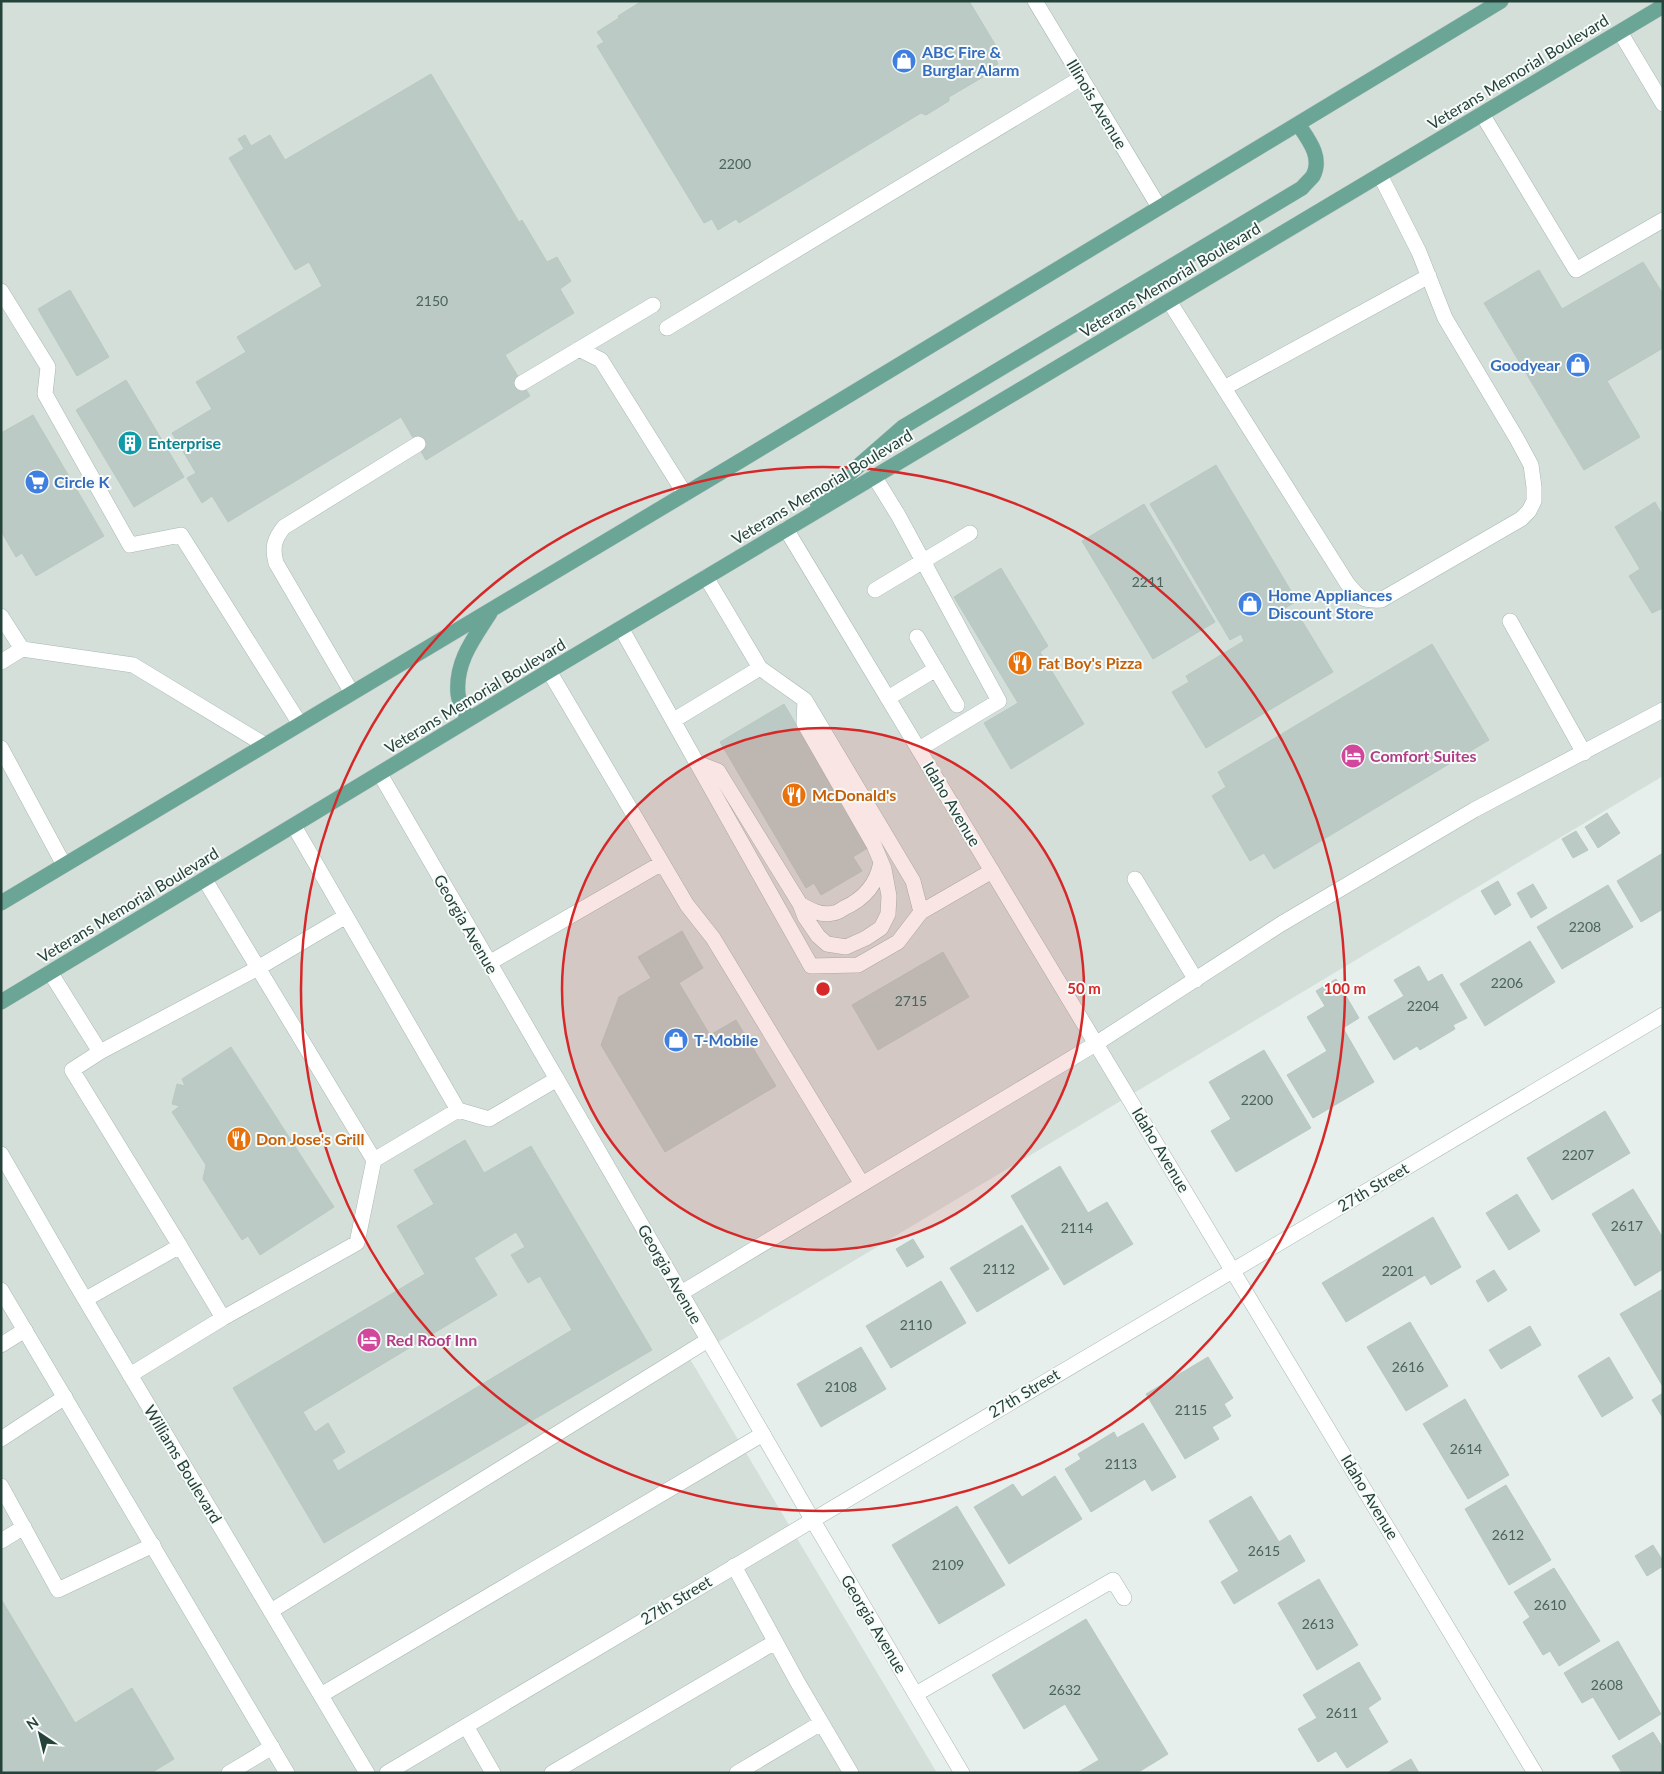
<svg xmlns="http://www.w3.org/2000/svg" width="1664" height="1774" font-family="Lato,sans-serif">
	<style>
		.built { fill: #d4dfda }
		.building { fill: #bbcac4; stroke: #b8c9c2; fill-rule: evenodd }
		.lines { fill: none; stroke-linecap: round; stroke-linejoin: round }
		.service-casing { stroke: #a8b8b2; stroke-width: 16 }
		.minor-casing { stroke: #a8b8b2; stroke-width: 16 }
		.secondary-casing { stroke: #a4bbb3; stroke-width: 16 }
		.primary-casing { stroke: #c2cac8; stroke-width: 16 }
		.service { stroke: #fff; stroke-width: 15 }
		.minor { stroke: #fff; stroke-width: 15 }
		.secondary { stroke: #fff; stroke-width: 15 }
		.primary { stroke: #6aa596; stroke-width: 15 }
		.ring { fill: none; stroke: #d62828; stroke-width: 2.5 }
		.labels { text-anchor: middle; stroke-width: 4; stroke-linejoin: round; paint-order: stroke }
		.number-label { font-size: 14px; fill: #4a645c }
		.shop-label { font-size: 16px; font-weight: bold; fill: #366cbe; stroke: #f7fbf9; text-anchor: start }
		.street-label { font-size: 16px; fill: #24423a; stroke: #f7fbf9 }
		.culture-label { font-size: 16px; font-weight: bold; fill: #0d838f; stroke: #f7fbf9; text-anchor: start }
		.food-label { font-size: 16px; font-weight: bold; fill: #c56008; stroke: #f7fbf9; text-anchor: start }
		.hotel-label { font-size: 16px; font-weight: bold; fill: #b23c85; stroke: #f7fbf9; text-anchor: start }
		.centre { fill: #d62828; stroke: #f7fbf9; stroke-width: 2.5 }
		.ring-label { font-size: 15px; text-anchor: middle; font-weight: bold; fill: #d62828; stroke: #f7fbf9; stroke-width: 4; stroke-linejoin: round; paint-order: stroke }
	</style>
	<rect width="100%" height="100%" fill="#e6efeb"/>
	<path class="built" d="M1 1H1663V776L690 1359 937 1773H1Z"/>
	<path class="building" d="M642 1H969L999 51 993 54 998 64 982 74 983 77 949 97V101L926 115 921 113 739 223 736 219 718 230 712 219 704 223 597 46 604 42 597 32 619 18 618 16Z
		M431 74 519 222 522 220 547 262 557 257 571 281 560 289 574 313 505 355 530 396 426 460 401 417 228 522 212 496 202 503 187 478 196 473 172 433 212 409 196 382 246 352 237 337 322 286 309 262 295 270 229 158 244 149 238 139 245 135 251 146 270 135 285 160Z
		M1643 262 1663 294V348L1607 381 1640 437 1584 470 1484 303 1539 270 1562 309Z
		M70 290 109 357 77 376 38 309Z
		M126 380 184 477 134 507 76 410Z
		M33 415 104 536 36 576 22 553 16 557 1 531V433Z
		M1216 465 1297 601 1285 608 1292 620 1299 616 1333 672 1206 748 1172 692 1189 682 1186 676 1244 641 1241 634 1230 640 1150 504Z
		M1655 502 1663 516V608L1652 613 1629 576 1640 569 1615 527Z
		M1144 504 1215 622 1153 659 1082 541Z
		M1001 568 1048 646 1040 652 1084 724 1011 769 984 723 1018 703 954 597Z
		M1432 644 1489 740 1274 869 1264 853 1250 861 1212 796 1226 787 1218 772Z
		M784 704 869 847 853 857 862 871 821 895 814 883 806 888 720 742Z
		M1607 813 1620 833 1598 848 1585 827Z
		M1576 831 1588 850 1573 858 1562 839Z
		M1663 853V909L1641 922 1617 881Z
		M1498 881 1511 905 1495 915 1481 891Z
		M1533 884 1547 908 1531 918 1517 893Z
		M1608 885 1633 927 1562 969 1537 927Z
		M682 931 703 968 679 983 710 1035 736 1020 776 1086 665 1152 601 1045 619 997 651 978 638 957Z
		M1530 941 1555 982 1485 1026 1460 984Z
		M943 952 969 997 878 1050 852 1005Z
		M1419 966 1428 982 1442 974 1467 1018 1453 1025 1455 1029 1420 1050 1417 1046 1394 1060 1368 1017 1404 996 1394 980Z
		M1336 979 1359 1018 1343 1028 1374 1082 1313 1118 1287 1075 1327 1051 1307 1017 1325 1006 1316 991Z
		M231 1047 334 1207 260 1255 248 1236 242 1240 203 1179 206 1165 172 1112 180 1106 172 1104 177 1084 185 1086 182 1079Z
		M1264 1050 1311 1128 1236 1172 1211 1131 1231 1119 1209 1082Z
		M1605 1111 1630 1153 1552 1200 1527 1158Z
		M465 1140 484 1173 531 1146 652 1350 324 1543 233 1388 425 1274 397 1226 434 1204 414 1170ZM516 1232 525 1247 511 1255 528 1283 540 1276 572 1330 338 1471 332 1460 345 1452 328 1423 315 1432 303 1412 497 1295 474 1258Z
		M1060 1166 1088 1213 1107 1202 1133 1244 1064 1285 1011 1196Z
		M1633 1189 1663 1238V1269L1635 1286 1592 1214Z
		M1517 1194 1540 1231 1509 1250 1486 1213Z
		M1433 1217 1461 1267 1431 1285 1425 1275 1346 1322 1322 1283Z
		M1022 1225 1049 1269 977 1312 950 1268Z
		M913 1239 924 1257 907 1267 896 1249Z
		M1494 1270 1507 1290 1488 1302 1476 1281Z
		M941 1281 966 1323 891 1368 866 1326Z
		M1663 1289V1384L1662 1385 1620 1314Z
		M1410 1322 1448 1386 1406 1411 1367 1347Z
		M1530 1326 1541 1345 1501 1369 1489 1350Z
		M861 1347 886 1389 821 1427 797 1384Z
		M1208 1357 1233 1398 1224 1404 1231 1416 1212 1427 1219 1439 1185 1459 1146 1394Z
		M1609 1357 1633 1398 1602 1417 1578 1376Z
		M1663 1393V1418L1652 1400Z
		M1465 1399 1509 1475 1468 1499 1423 1424Z
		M1143 1423 1176 1477 1152 1491 1145 1479 1091 1512 1065 1469 1081 1459 1078 1454 1114 1432 1117 1438Z
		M1055 1476 1082 1519 1009 1564 974 1507 1013 1484 1022 1497Z
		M1506 1485 1551 1560 1509 1585 1465 1509Z
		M1251 1496 1279 1542 1290 1535 1305 1561 1234 1604 1221 1582 1239 1571 1209 1521Z
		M957 1506 1005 1585 939 1624 892 1545Z
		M1653 1545 1663 1561V1566L1647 1576 1635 1556Z
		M1554 1568 1600 1641 1559 1666 1550 1651 1543 1655 1523 1622 1530 1617 1514 1592Z
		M1319 1579 1358 1645 1317 1670 1278 1603Z
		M1 1599 75 1723 132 1688 174 1759 151 1773H1Z
		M1086 1619 1168 1754 1137 1773H1077L1099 1760 1065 1704 1024 1729 992 1675Z
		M1618 1641 1661 1714 1619 1740 1593 1697 1582 1703 1564 1673Z
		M1359 1662 1381 1699 1368 1708 1388 1742 1347 1768 1336 1751 1318 1762 1298 1729 1317 1718 1303 1695Z
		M1653 1732 1663 1748V1773H1622L1612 1756Z
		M1411 1759 1419 1773H1387Z"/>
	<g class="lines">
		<defs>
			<path id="service" d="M1482 114 1576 270 1663 220
				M1 291 48 367 45 394 130 545 181 535 300 724
				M1169 301 1347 583C1359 598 1362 601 1381 600L1521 519 1529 511 1534 501V487L1531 465 1517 439 1445 318 1419 252 1380 175
				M667 328 1081 78
				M579 349 601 360 685 494
				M522 383 653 305
				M1224 388 1429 276
				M874 476 898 515 999 701 919 749
				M875 590 970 533
				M1 616 22 649 133 665 265 745
				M1510 621 1584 753
				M621 628 811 966 858 965 898 942 921 912 913 881 805 700 760 668 706 577
				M917 637 957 705
				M1 662 22 649
				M549 671 687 905 713 938 862 1184
				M352 693 276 563C272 548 274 539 284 527L418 444
				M888 698 936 669
				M674 720 760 668
				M1 748 64 865
				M697 763 718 771 800 904 805 917 818 936 827 944 846 947 866 938 881 928 888 914 889 896 884 869 874 845 804 723 805 700
				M1135 879 1196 980
				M205 880 374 1160 458 1110 294 826
				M800 904C810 910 821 916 833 913 837 913 841 910 844 908 864 899 877 884 881 862
				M921 912 992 871
				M489 963 662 863
				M50 972 100 1052 258 968 346 916
				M458 1110 489 1119 557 1079
				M681 1293 1097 1043 1281 924 1474 810 1663 710
				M86 1299 180 1246 72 1070 100 1052
				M223 1318 357 1243 374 1160
				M1 1345 25 1330
				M130 1375 223 1318 180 1246
				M1 1439 65 1397
				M1 1486 58 1590 153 1545
				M1 1541 24 1527
				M734 1566 798 1683 851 1773
				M271 1611 708 1340
				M916 1694 1113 1580 1124 1598
				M321 1695 763 1434
				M466 1726 493 1773
				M229 1773 272 1747
				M552 1773 775 1642
				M737 1773 821 1723"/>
			<path id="minor" d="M1035 1 1159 207
				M1620 32 1663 104
				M786 529 1535 1773
				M380 774 812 1519 962 1773
				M387 1773 1663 1015"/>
			<path id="secondary" d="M1 1154 73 1279 367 1773
				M1 1290 287 1773"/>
			<path id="primary" d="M817 502 903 427 1302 188C1305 184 1310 180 1313 176 1323 157 1308 139 1298 124
				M468 720C465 712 459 703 458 694 455 662 474 638 490 613
				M1 903 745 458 1501 1
				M1 1002 549 671 1663 6"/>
		</defs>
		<use href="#service" class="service-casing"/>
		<use href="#minor" class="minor-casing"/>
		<use href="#secondary" class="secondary-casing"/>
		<use href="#primary" class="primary-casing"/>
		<use href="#service" class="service"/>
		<use href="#minor" class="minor"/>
		<use href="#secondary" class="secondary"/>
		<use href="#primary" class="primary"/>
	</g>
	<circle cx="823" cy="989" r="261" fill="#d62828" fill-opacity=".12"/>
	<g class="ring">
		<circle cx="823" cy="989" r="261"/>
		<circle cx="823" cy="989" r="522"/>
	</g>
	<defs>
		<symbol id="shop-disc" viewBox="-11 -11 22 22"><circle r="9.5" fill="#3f7fe0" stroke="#f7fbf9"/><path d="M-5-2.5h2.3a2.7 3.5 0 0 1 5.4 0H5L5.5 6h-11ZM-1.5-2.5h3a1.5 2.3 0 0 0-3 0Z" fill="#fff"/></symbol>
		<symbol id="building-disc" viewBox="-11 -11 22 22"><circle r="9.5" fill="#0f9aa8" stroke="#f7fbf9"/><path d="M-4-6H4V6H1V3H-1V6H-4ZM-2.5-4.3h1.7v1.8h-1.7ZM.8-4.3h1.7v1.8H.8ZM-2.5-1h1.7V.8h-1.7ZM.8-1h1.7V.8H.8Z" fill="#fff"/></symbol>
		<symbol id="supermarket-disc" viewBox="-11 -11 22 22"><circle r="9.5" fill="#3f7fe0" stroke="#f7fbf9"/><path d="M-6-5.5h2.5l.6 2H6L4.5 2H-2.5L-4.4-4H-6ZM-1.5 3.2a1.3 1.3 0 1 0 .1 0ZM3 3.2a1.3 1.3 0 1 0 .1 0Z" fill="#fff"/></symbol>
		<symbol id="restaurant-disc" viewBox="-11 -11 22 22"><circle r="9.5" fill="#e8710a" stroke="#f7fbf9"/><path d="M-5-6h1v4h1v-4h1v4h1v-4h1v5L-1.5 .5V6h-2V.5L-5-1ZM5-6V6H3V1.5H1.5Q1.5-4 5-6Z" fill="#fff"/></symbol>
		<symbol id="hotel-disc" viewBox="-11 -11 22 22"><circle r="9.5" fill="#d1479c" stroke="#f7fbf9"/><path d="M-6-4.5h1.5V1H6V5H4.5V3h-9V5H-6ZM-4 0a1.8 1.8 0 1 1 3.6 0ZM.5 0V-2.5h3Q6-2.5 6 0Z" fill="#fff"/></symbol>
	</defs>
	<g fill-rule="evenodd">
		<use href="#shop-disc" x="890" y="47" width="28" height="28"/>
		<use href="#shop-disc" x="1564" y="351" width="28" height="28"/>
		<use href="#building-disc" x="116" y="429" width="28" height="28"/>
		<use href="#supermarket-disc" x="23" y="468" width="28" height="28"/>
		<use href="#shop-disc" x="1236" y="590" width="28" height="28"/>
		<use href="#restaurant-disc" x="1006" y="649" width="28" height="28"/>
		<use href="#hotel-disc" x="1339" y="742" width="28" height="28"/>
		<use href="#restaurant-disc" x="780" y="781" width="28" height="28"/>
		<use href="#shop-disc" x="662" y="1026" width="28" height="28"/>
		<use href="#restaurant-disc" x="225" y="1125" width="28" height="28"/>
		<use href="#hotel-disc" x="355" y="1326" width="28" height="28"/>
	</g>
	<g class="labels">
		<g class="number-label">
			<text x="735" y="169">2200</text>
			<text x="432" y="306">2150</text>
			<text x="1148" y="587">2211</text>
			<text x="1585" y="932">2208</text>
			<text x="1507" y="988">2206</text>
			<text x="911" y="1006">2715</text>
			<text x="1423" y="1011">2204</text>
			<text x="1257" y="1105">2200</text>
			<text x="1578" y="1160">2207</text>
			<text x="1627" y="1231">2617</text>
			<text x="1077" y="1233">2114</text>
			<text x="999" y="1274">2112</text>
			<text x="1398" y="1276">2201</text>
			<text x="916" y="1330">2110</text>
			<text x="1408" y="1372">2616</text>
			<text x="841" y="1392">2108</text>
			<text x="1191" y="1415">2115</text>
			<text x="1466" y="1454">2614</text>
			<text x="1121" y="1469">2113</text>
			<text x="1508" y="1540">2612</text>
			<text x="1264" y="1556">2615</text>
			<text x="948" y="1570">2109</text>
			<text x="1550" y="1610">2610</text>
			<text x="1318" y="1629">2613</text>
			<text x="1607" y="1690">2608</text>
			<text x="1065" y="1695">2632</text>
			<text x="1342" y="1718">2611</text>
		</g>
		<g class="shop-label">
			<text x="922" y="58">ABC Fire &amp;<tspan x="922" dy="18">Burglar Alarm</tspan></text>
			<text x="1560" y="371" text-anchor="end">Goodyear</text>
			<text x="54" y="488">Circle K</text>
			<text x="1268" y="601">Home Appliances<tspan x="1268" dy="18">Discount Store</tspan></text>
			<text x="694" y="1046">T-Mobile</text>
		</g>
		<g class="street-label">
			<text transform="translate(1518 72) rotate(-31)" y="6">Veterans Memorial Boulevard</text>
			<text transform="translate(1097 104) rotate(59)" y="6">Illinois Avenue</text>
			<text transform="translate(1170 280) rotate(-31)" y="6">Veterans Memorial Boulevard</text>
			<text transform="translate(822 487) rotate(-31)" y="6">Veterans Memorial Boulevard</text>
			<text transform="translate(475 696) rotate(-31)" y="6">Veterans Memorial Boulevard</text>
			<text transform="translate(952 804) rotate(59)" y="6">Idaho Avenue</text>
			<text transform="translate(128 905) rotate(-31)" y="6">Veterans Memorial Boulevard</text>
			<text transform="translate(466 924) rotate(60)" y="6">Georgia Avenue</text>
			<text transform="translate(1161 1150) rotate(59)" y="6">Idaho Avenue</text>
			<text transform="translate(1373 1187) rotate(-31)" y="6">27th Street</text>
			<text transform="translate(670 1274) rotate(60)" y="6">Georgia Avenue</text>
			<text transform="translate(1024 1393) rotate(-31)" y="6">27th Street</text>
			<text transform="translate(183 1464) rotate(59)" y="6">Williams Boulevard</text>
			<text transform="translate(1370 1497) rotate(59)" y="6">Idaho Avenue</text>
			<text transform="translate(676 1600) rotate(-31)" y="6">27th Street</text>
			<text transform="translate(874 1624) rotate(59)" y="6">Georgia Avenue</text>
		</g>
		<g class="culture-label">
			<text x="148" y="449">Enterprise</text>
		</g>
		<g class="food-label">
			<text x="1038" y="669">Fat Boy's Pizza</text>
			<text x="812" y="801">McDonald's</text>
			<text x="256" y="1145">Don Jose's Grill</text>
		</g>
		<g class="hotel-label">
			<text x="1370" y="762">Comfort Suites</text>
			<text x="386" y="1346">Red Roof Inn</text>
		</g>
	</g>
	<circle cx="823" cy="989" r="8" class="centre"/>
	<g class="ring-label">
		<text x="1084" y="994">50 m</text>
		<text x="1345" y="994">100 m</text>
	</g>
	<rect width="1664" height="1774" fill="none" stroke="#24423a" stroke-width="5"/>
	<g transform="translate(40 1734) rotate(325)" stroke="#f7fbf9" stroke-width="4" paint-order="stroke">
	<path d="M0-4L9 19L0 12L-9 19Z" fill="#24423a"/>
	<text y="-8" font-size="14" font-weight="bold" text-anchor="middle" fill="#24423a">N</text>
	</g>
</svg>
